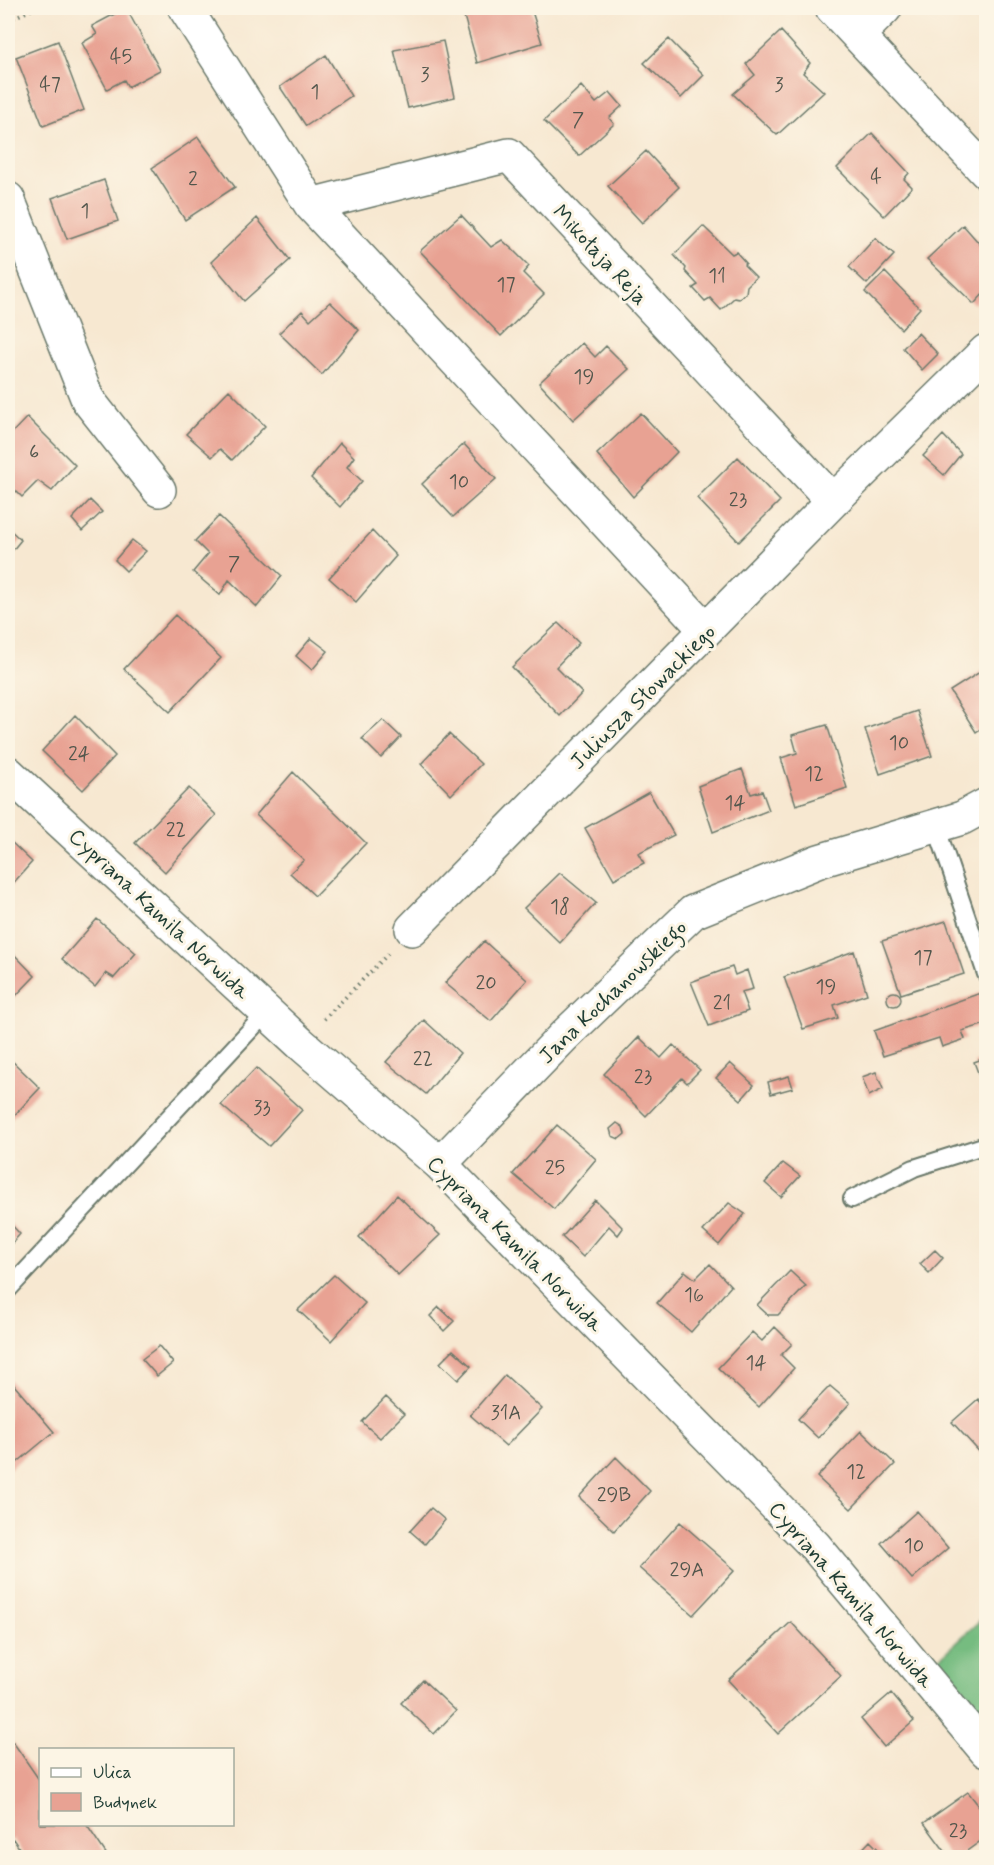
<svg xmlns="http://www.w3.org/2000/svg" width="994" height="1865" font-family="Mynerve,sans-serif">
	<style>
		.forest { fill: #76bc80; stroke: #4a7c5a; stroke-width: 1.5 }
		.building { fill: #e8a293 }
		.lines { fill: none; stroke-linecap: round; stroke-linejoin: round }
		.service-casing { stroke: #6b796b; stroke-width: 20 }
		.minor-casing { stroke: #6b796b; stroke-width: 36 }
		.path { stroke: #6b796b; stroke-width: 4; stroke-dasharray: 1.5 4.5; stroke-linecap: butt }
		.service { stroke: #fff; stroke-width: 16 }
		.minor { stroke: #fff; stroke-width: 33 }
		.labels { text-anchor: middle; stroke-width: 6; stroke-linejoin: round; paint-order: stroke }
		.number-label { font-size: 20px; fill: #51564c }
		.street-label { font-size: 22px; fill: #1f3d34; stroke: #fcf5e5 }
	</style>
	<rect width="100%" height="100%" fill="#fcf5e5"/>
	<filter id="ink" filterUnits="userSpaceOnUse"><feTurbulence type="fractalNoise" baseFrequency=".0167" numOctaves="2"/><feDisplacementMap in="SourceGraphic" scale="12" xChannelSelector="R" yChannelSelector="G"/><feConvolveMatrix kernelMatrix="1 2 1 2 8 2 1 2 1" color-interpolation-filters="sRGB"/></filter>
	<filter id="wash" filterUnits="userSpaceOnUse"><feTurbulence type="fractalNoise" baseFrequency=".008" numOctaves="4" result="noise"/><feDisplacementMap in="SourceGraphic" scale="24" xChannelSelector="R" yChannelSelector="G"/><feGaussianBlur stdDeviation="1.35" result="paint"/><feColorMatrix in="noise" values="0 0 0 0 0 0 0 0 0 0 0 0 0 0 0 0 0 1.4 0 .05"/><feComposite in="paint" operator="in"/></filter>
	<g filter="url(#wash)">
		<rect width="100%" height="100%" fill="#f7e8d1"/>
		<path class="forest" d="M986 1615V1721L937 1660Z"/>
		<g id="blocks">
			<path class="building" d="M126 8 160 70 128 87 124 80 107 89 82 43 97 34 92 26Z
				M471 8H531L542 43 477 63 462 9Z
				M781 31 810 63 803 73 824 92 777 135 733 94 755 75 746 64Z
				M669 39 704 75 681 98 644 63Z
				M58 41 84 110 43 126 16 57Z
				M443 41 455 97 408 108 394 50Z
				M326 55 351 96 306 126 280 87Z
				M581 86 596 103 610 92 622 106 609 118 614 124 579 156 544 121Z
				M872 133 909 173 904 179 912 187 884 216 837 168Z
				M198 137 235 187 185 220 152 168Z
				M646 151 679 187 642 223 608 186Z
				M104 180 118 221 67 239 52 198Z
				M461 215 491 247 502 240 513 250 529 266 523 273 544 294 501 336 420 251Z
				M257 218 290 260 244 301 211 262Z
				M963 225 986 251V291L974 304 927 259Z
				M703 226 732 254 736 252 746 263 744 265 756 277 747 286 746 293 739 299 734 298 721 310 710 298 705 301 693 288 698 285 685 271 686 268 674 255Z
				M875 238 894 255 867 284 849 267Z
				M885 272 920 308 901 329 865 292Z
				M330 302 359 330 322 375 279 333 302 311 310 320Z
				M918 333 938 354 922 370 903 348Z
				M582 343 595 357 606 346 629 369 573 420 539 383Z
				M229 390 265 426 232 460 220 449 212 457 186 434Z
				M641 413 677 452 633 497 597 454Z
				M27 417 75 465 52 491 38 481 22 497 8 483V437Z
				M943 435 961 454 944 475 923 456Z
				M340 443 354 457 347 467 362 481 340 507 311 478Z
				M464 444 496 479 453 517 422 484Z
				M738 457 780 501 739 542 697 498Z
				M90 500 102 512 82 531 72 519Z
				M219 516 282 576 257 607 229 580 220 595 193 572 208 554 195 541Z
				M8 528 21 540 8 556Z
				M372 531 396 556 356 602 329 578Z
				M132 540 146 551 126 571 115 560Z
				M175 615 221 658 170 712 124 669Z
				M558 623 579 643 556 667 582 693 560 716 512 667Z
				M311 638 328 651 312 670 296 656Z
				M986 668V725L976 732 950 691Z
				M917 711 932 756 880 774 865 729Z
				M75 715 115 756 83 790 42 751Z
				M383 720 401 737 381 758 362 739Z
				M827 725 847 788 796 805 781 758 797 753 792 735Z
				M449 734 481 764 451 795 421 764Z
				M742 769 751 794 762 791 769 810 713 832 698 786Z
				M293 772 366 843 315 896 290 873 304 860 256 815Z
				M189 788 216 815 165 872 135 843Z
				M649 792 674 835 638 853 644 863 614 879 585 828Z
				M8 839 32 862 8 889Z
				M560 873 596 903 560 943 524 908Z
				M97 919 136 953 114 978 106 973 95 987 62 959Z
				M946 921 964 974 901 994 882 941Z
				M484 941 527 980 491 1021 445 983Z
				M8 948 35 976 8 1004Z
				M854 951 867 994 834 1005 838 1018 803 1029 784 977Z
				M732 967 735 975 747 970 753 989 741 992 748 1011 709 1026 691 982Z
				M986 991V1024L962 1031 965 1039 942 1047 939 1038 883 1056 874 1031Z
				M887 999a7 7 0 1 1 14 0a7 7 0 1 1-14 0Z
				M424 1020 460 1053 426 1094 386 1062Z
				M639 1037 661 1058 673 1045 700 1070 687 1083 682 1078 646 1116 604 1074Z
				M8 1057 40 1088 8 1122Z
				M985 1058 986 1063V1094L974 1062Z
				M730 1063 754 1085 741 1100 716 1078Z
				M256 1068 302 1110 269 1146 221 1105Z
				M876 1072 883 1089 869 1096 862 1077Z
				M789 1076 793 1088 771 1094 768 1082Z
				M617 1123 623 1127 625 1134 619 1139 612 1136 610 1129Z
				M557 1125 596 1159 554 1209 513 1174Z
				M783 1163 800 1176 781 1197 765 1183Z
				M397 1195 440 1235 398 1275 359 1237Z
				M595 1200 623 1228 618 1235 609 1226 583 1257 562 1237Z
				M729 1203 745 1214 719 1245 703 1231Z
				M8 1221 20 1234 8 1248Z
				M935 1250 943 1258 929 1273 920 1264Z
				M710 1264 731 1286 691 1332 657 1303 685 1271 695 1279Z
				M790 1271 806 1286 778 1315H768L757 1305Z
				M334 1275 365 1303 331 1341 298 1310Z
				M439 1307 454 1321 444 1331 430 1316Z
				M775 1327 792 1344 781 1355 794 1368 759 1407 718 1368 752 1332 762 1341Z
				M159 1346 173 1363 157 1376 142 1359Z
				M453 1350 471 1366 458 1380 440 1363Z
				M505 1375 542 1409 506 1446 470 1415Z
				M8 1378 54 1432 8 1470Z
				M830 1386 850 1403 818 1438 798 1419Z
				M386 1397 404 1414 380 1438 362 1422Z
				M978 1399 986 1409V1459L952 1422Z
				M861 1431 895 1464 851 1509 817 1477Z
				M616 1457 650 1491 614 1531 579 1497Z
				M431 1508 445 1520 425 1544 410 1531Z
				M917 1511 948 1548 912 1579 881 1543Z
				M680 1522 735 1570 693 1615 639 1568Z
				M791 1622 841 1676 778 1734 728 1680Z
				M423 1680 456 1711 434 1734 401 1703Z
				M891 1693 914 1721 884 1747 861 1719Z
				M13 1742 40 1781V1824H86L109 1858H26L13 1839 8 1843V1745Z
				M968 1792 986 1815V1837L957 1858H950L924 1823Z
				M870 1841 887 1858H854Z"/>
		</g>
	</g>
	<g filter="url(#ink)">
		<use href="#blocks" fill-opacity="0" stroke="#6b796b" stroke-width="1.5"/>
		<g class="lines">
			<defs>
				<path id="service" d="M936 826 986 974
					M852 1199 914 1168 986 1145
					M8 1290 267 1012"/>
				<path id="minor" d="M185 8 311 205 706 630
					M832 8 986 172
					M858 35 885 8
					M8 199 88 400 159 490
					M311 205 509 155 833 501
					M8 773 300 1043 440 1164 815 1546 986 1751
					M412 929 833 501 986 351
					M440 1164 564 1036 693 912 819 861 962 818 986 805"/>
			</defs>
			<use href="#service" class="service-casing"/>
			<use href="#minor" class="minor-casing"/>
			<path class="path" d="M8 20 35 8
				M324 1019 390 952"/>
			<use href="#service" class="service"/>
			<use href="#minor" class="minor"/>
		</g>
	</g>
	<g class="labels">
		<g class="number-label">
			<text x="121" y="63">45</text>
			<text x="425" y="81">3</text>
			<text x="50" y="91">47</text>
			<text x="779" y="91">3</text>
			<text x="315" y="98">1</text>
			<text x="578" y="126">7</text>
			<text x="876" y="183">4</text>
			<text x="193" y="185">2</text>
			<text x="85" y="217">1</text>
			<text x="717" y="282">11</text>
			<text x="506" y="291">17</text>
			<text x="584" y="383">19</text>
			<text x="34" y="458">6</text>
			<text x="459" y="488">10</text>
			<text x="738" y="506">23</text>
			<text x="234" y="570">7</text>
			<text x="899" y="749">10</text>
			<text x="79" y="760">24</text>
			<text x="814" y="780">12</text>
			<text x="735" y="809">14</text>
			<text x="176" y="836">22</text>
			<text x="560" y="913">18</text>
			<text x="923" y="964">17</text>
			<text x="486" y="989">20</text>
			<text x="826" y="993">19</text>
			<text x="722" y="1009">21</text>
			<text x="423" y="1065">22</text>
			<text x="643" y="1083">23</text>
			<text x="262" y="1114">33</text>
			<text x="555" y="1174">25</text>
			<text x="694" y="1301">16</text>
			<text x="756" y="1369">14</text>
			<text x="506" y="1419">31A</text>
			<text x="856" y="1478">12</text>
			<text x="614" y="1501">29B</text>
			<text x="914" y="1552">10</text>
			<text x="687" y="1576">29A</text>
			<text x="958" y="1837">23</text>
		</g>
		<g class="street-label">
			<text transform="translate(601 254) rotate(47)" y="8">Mikołaja Reja</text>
			<text transform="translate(642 696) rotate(-45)" y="8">Juliusza Słowackiego</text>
			<text transform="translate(160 913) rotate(43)" y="8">Cypriana Kamila Norwida</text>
			<text transform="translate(612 991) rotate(-44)" y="8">Jana Kochanowskiego</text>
			<text transform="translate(516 1243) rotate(45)" y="8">Cypriana Kamila Norwida</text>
			<text transform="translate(852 1594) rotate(49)" y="8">Cypriana Kamila Norwida</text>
		</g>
	</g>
	<rect width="994" height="1865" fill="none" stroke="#fcf5e5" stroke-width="30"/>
	<rect x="39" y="1748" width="195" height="78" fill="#fcf5e5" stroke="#a4ab9e" stroke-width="1.5"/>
	<rect x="51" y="1768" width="30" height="9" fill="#ffffff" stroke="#a4ab9e" stroke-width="1.5"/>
	<text x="93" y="1778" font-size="18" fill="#1f3d34">Ulica</text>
	<rect x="51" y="1793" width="30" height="18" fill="#e8a293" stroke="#a4ab9e" stroke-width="1.5"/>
	<text x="93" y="1808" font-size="18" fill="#1f3d34">Budynek</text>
</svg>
